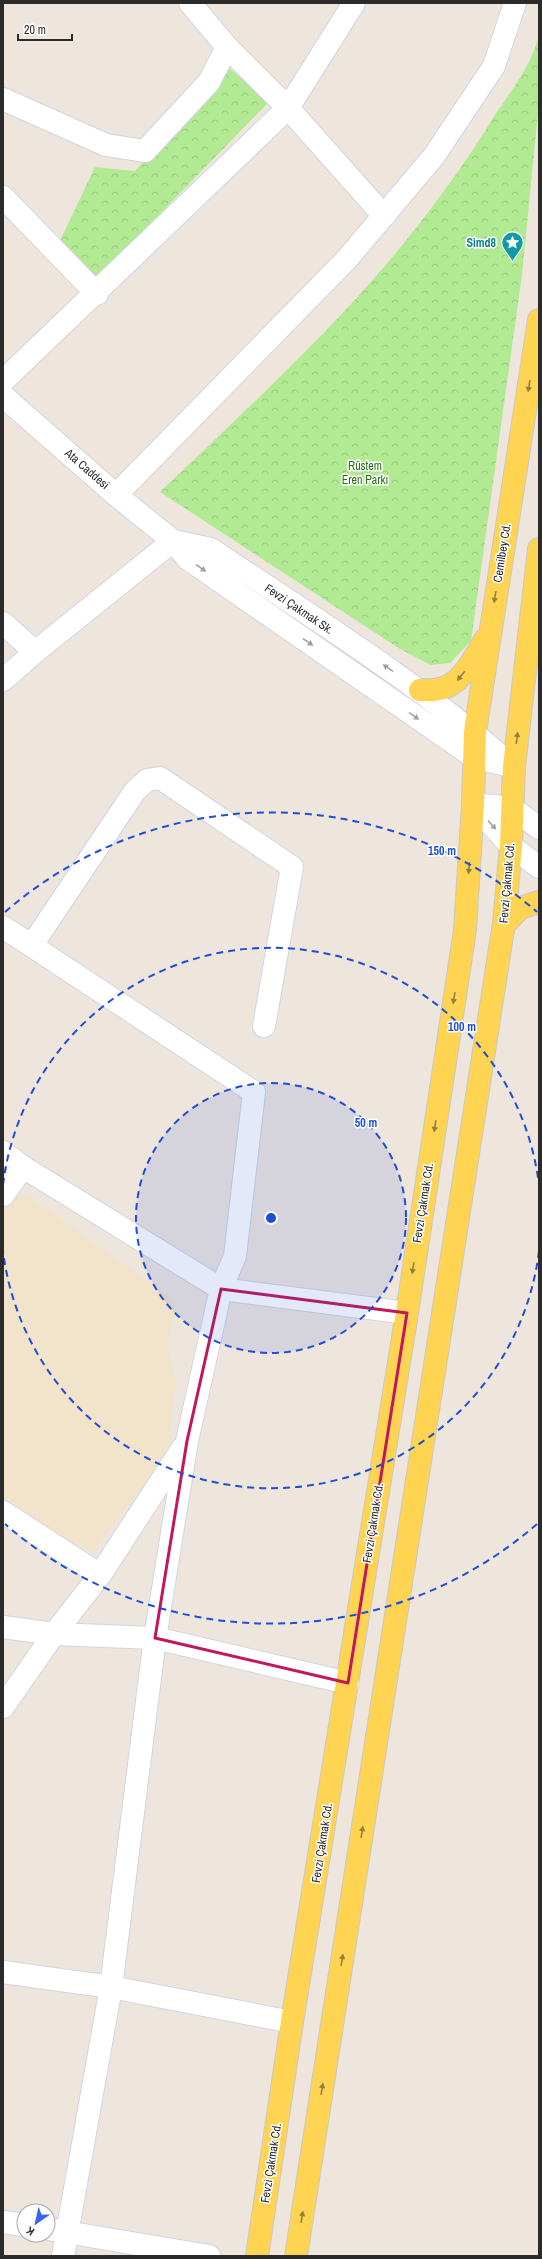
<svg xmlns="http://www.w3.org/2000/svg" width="542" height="2259" font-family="'Archivo Narrow',sans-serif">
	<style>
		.education { fill: #f1e4ca }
		.park { fill: url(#park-crowns) }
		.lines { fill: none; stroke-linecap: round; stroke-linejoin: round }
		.minor-casing { stroke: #d1d5e5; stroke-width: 24 }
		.major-casing { stroke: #c8c8c8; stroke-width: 24 }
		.minor { stroke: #fff; stroke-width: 22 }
		.major { stroke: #fed452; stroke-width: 22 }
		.oneway { fill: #94803e }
		.oneway2 { fill: #a0a0a0 }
		.marked { fill: none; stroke: #c2185b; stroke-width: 3; stroke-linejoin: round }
		.ring { fill: none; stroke: #1d4ed8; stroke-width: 2; stroke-dasharray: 7 5 }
		.labels { text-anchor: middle; stroke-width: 3; stroke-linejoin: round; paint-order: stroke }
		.culture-label { font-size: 12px; font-weight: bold; fill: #0d838f; stroke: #fff; text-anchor: end }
		.park-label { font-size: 12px; fill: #277013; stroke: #fff }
		.street-label { font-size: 12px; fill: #2b2b2b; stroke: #fff }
		.centre { fill: #1d4ed8; stroke: #fff; stroke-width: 2 }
		.ring-label { font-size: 12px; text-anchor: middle; font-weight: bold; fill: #1d4ed8; stroke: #fff; stroke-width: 3; stroke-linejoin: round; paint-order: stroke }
	</style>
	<defs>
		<pattern id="park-crowns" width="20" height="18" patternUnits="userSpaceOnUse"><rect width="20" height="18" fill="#b2ea94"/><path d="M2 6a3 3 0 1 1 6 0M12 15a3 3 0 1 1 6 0" fill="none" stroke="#99c980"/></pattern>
	</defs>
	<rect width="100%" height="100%" fill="#eee6dc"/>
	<path class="education" d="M19 1195 29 1197 172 1298 176 1312 167 1343 176 1383 168 1449 157 1468 92 1554 3 1499V1209Z"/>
	<path class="park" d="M539 34V103L522 275 471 641 450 663 431 665 400 649 160 492C236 419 315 347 384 267 424 220 461 170 493 118 510 92 533 64 539 34Z
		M229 68 270 101 97 278 57 247 95 167 135 171Z"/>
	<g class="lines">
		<defs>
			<path id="minor" d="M190 3 227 47 288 108 384 216
				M3 99 106 145 145 151 209 82 227 47
				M3 197 97 294
				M3 381 288 108 354 3
				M3 396 116 495 173 541 188 559 474 757 514 767
				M116 495 347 259 434 156 494 66 515 3
				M173 541 211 549C313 618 419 683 511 765
				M3 623 35 652
				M3 680 35 652 173 541
				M473 804 511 846 539 867
				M473 804 512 808 539 828
				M3 927 254 1092 235 1256 221 1289 187 1441 155 1638 111 1987 63 2256
				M32 945 135 791 147 780 160 778 292 867 264 1026
				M3 1152 23 1167 221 1289 407 1313
				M3 1195 23 1167
				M3 1512 100 1575
				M3 1627 54 1634 155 1638 348 1683
				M3 1707 54 1634 100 1575 182 1449
				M3 1972 111 1987 292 2022
				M3 2222 24 2225
				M48 2229 209 2256"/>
			<path id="major" d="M420 690C426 690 433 691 439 689 462 685 474 658 485 640
				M504 925 520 908 539 902
				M257 2256 292 2022 407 1313 465 930 473 804 475 732 539 320
				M296 2256 504 923 511 846 514 767 539 549"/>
		</defs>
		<use href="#minor" class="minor-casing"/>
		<use href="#major" class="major-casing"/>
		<use href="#minor" class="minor"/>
		<use href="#major" class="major"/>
	</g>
	<defs><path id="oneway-solid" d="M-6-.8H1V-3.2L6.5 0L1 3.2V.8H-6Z"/></defs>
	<g class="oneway">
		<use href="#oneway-solid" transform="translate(529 386) rotate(99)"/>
		<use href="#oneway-solid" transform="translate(495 597) rotate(99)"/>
		<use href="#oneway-solid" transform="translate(461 676) rotate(128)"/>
		<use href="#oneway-solid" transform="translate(517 738) rotate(-83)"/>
		<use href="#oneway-solid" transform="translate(469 868) rotate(94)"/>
		<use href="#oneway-solid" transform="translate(454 998) rotate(99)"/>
		<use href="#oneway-solid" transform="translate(435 1126) rotate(99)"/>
		<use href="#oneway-solid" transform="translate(413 1268) rotate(99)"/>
		<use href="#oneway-solid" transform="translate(362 1832) rotate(-81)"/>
		<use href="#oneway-solid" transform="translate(342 1960) rotate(-81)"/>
		<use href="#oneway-solid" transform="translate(322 2089) rotate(-81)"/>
		<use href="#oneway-solid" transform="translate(302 2217) rotate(-81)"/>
	</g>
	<g class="oneway2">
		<use href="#oneway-solid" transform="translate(201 568) rotate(35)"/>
		<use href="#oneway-solid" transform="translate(308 642) rotate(35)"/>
		<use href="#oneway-solid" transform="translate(388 668) rotate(-146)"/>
		<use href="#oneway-solid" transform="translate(414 716) rotate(35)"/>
		<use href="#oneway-solid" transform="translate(492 825) rotate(48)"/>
	</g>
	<path class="marked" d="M221 1289 407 1313 348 1683 155 1638 187 1441Z"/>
	<circle cx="271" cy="1218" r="135" fill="#1d4ed8" fill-opacity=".12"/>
	<g class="ring">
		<circle cx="271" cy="1218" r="135"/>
		<path d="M539 1251A270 270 0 0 1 3 1251M3 1185A270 270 0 0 1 539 1185"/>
		<path d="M537 1524A405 405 0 0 1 5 1524M5 912A405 405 0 0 1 537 912"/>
	</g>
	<defs>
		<symbol id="sight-pin" viewBox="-11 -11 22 30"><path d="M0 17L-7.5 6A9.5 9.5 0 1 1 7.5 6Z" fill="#0f9aa8" stroke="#fff"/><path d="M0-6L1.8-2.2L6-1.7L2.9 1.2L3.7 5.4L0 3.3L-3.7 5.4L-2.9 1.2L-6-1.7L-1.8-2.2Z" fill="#fff"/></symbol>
	</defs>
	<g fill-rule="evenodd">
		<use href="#sight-pin" x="500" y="230" width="25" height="34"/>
	</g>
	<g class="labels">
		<g class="culture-label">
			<text x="496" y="247">Simd8</text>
		</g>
		<g class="park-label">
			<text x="365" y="470">Rüstem<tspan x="365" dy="14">Eren Parkı</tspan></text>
		</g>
		<g class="street-label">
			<text transform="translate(87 469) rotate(41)" y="4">Ata Caddesi</text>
			<text transform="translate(502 553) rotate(-81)" y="4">Cemilbey Cd.</text>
			<text transform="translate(299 609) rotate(34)" y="4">Fevzi Çakmak Sk.</text>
			<text transform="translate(507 883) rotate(-85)" y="4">Fevzi Çakmak Cd.</text>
			<text transform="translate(423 1203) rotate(-81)" y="4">Fevzi Çakmak Cd.</text>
			<text transform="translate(373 1523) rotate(-81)" y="4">Fevzi Çakmak Cd.</text>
			<text transform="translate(322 1843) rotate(-81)" y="4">Fevzi Çakmak Cd.</text>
			<text transform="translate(271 2163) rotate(-81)" y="4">Fevzi Çakmak Cd.</text>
		</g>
	</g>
	<circle cx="271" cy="1218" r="6" class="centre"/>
	<g class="ring-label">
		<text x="442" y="855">150 m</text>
		<text x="462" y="1031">100 m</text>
		<text x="366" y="1127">50 m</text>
	</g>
	<rect width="542" height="2259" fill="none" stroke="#2b2b2b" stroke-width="8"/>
	<g transform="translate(36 2223) rotate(214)"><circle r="19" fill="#ffffff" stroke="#aaaaaa"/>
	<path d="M0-3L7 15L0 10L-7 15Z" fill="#385fff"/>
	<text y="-6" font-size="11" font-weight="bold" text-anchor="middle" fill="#2b2b2b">K</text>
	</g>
	<path d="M18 34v6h54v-6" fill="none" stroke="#2b2b2b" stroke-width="2"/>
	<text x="24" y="34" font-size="12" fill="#2b2b2b" stroke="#ffffff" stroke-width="3" paint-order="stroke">20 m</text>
</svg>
